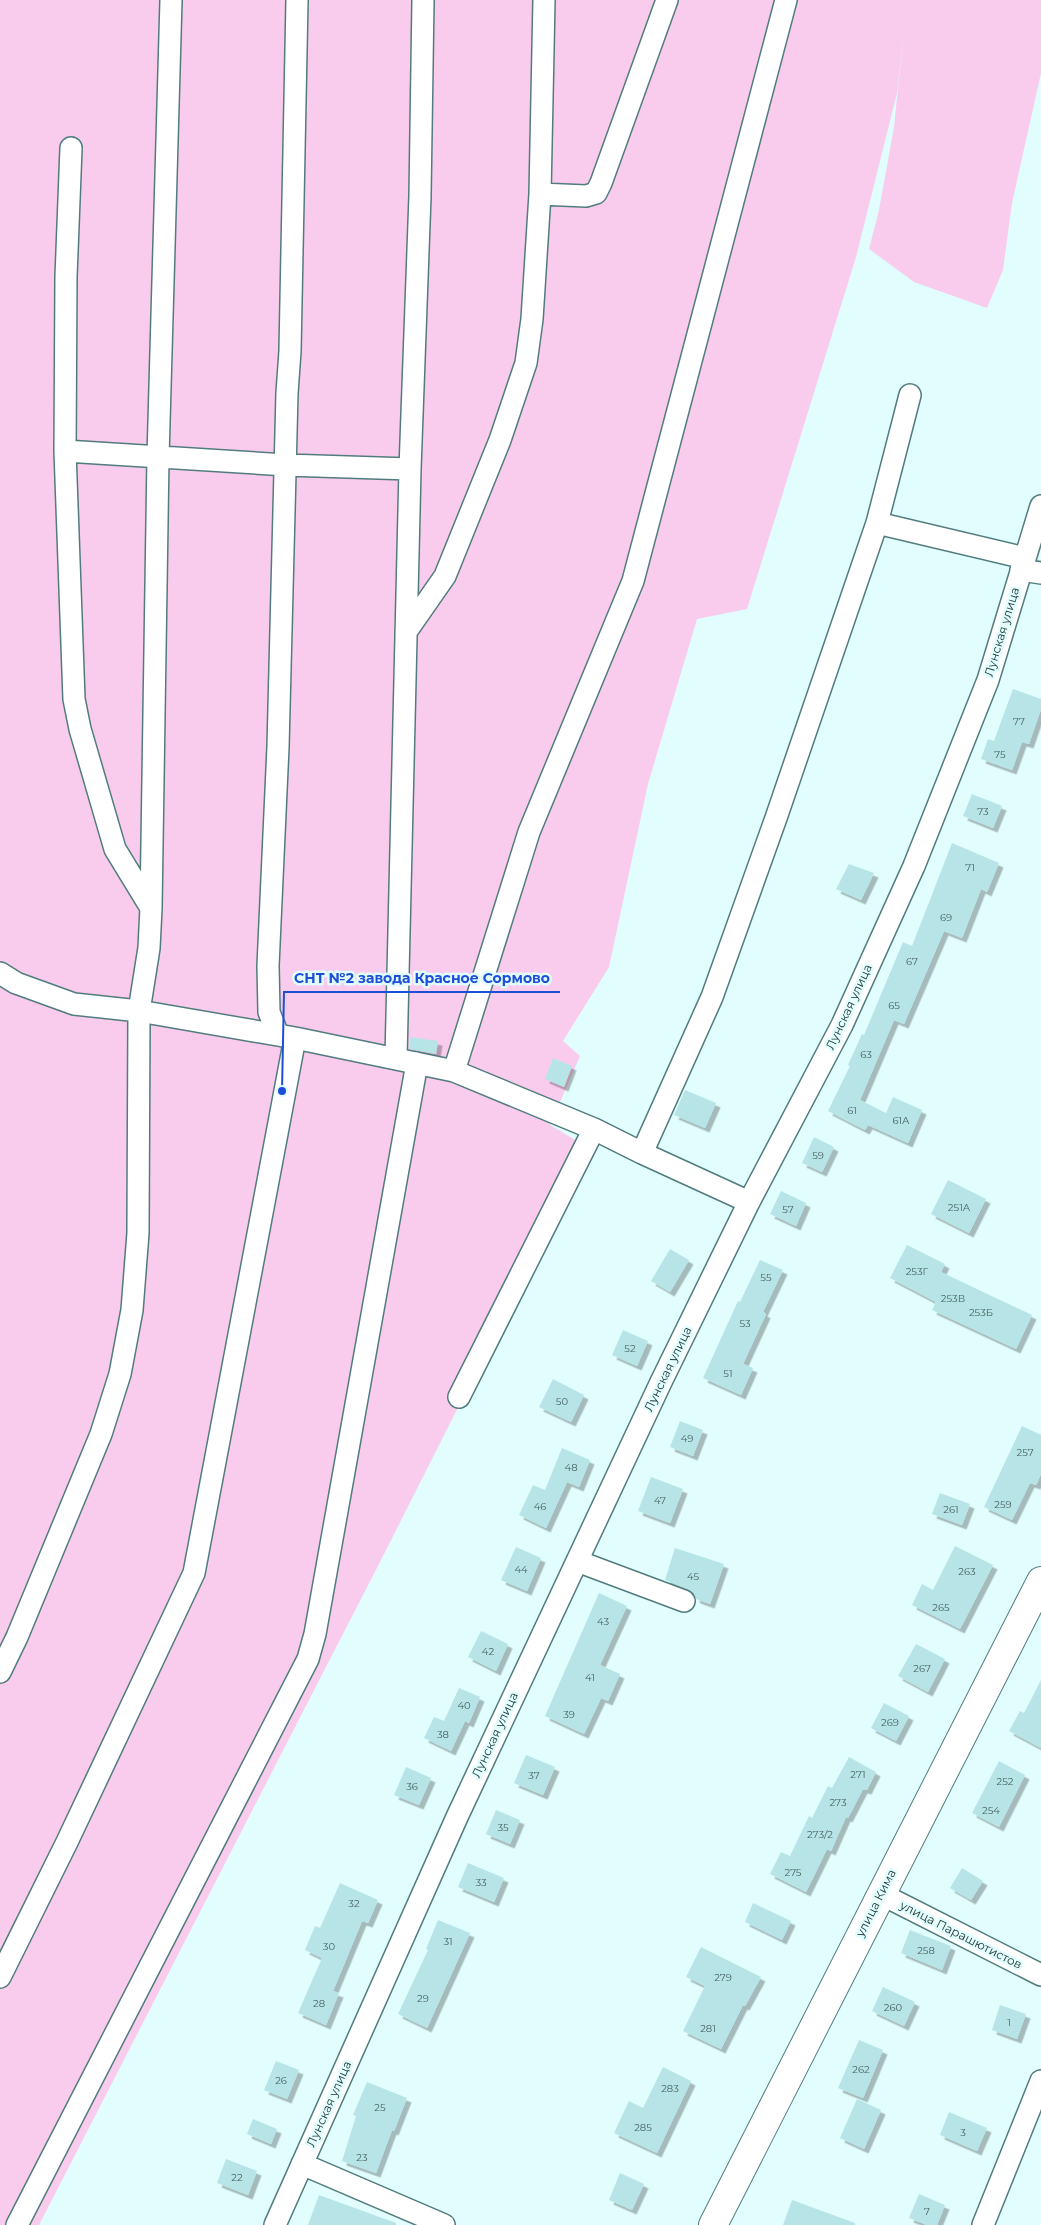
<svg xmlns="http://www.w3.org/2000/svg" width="1041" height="2225" font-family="Montserrat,sans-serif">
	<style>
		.green { fill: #f9ccee }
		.building { fill: #b7e5e7; filter: url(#shadow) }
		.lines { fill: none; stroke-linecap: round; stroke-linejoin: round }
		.minor-casing { stroke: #517c7e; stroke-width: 24 }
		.primary-casing { stroke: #517c7e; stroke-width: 30 }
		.minor { stroke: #fff; stroke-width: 21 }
		.primary { stroke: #fff; stroke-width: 28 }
		.labels { text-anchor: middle; stroke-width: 5; stroke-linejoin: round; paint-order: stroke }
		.number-label { font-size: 10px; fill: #496263 }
		.street-label { font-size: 12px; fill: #243637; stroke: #e1fdfe }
		.leader { fill: none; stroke: #1d4ed8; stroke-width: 2 }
		.callout-dot { fill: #1d4ed8; stroke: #e1fdfe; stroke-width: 2 }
		.callout-label { font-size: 14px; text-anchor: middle; font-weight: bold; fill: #1d4ed8; stroke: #e1fdfe; stroke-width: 5; stroke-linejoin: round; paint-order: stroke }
	</style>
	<defs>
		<filter id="shadow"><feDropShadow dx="4.5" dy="4.5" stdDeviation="0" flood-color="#0004"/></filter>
	</defs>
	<rect width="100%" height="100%" fill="#e1fdfe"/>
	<path class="green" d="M0 0H1041V73L1012 203 1003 270 987 308 914 282 869 249 879 210 894 127 904 30 897 93 856 257 747 609 697 619 648 784 609 967 563 1041 580 1056 550 1125 589 1148 381 1560 39 2225H0Z"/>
	<path class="building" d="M1013 689 1041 699V709L1029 744 1022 742 1012 770 981 759 988 739 994 741Z
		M972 794 1002 806 993 828 963 816Z
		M952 843 999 863 987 892 981 889 962 938 944 931 904 1024 894 1020 860 1100 886 1113 893 1097 922 1110 908 1143 868 1125 865 1130 828 1111 850 1066 848 1065 862 1034 864 1035 903 942 912 946Z
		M849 864 874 873 861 900 836 889Z
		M411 1037 438 1041 436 1054 409 1049Z
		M553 1058 572 1066 564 1087 545 1079Z
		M685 1090 716 1103 705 1128 674 1115Z
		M814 1137 834 1147 822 1172 802 1163Z
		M948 1180 986 1199 969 1233 931 1214Z
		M781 1191 806 1203 796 1226 770 1214Z
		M907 1245 945 1264 941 1272 1032 1315 1016 1349 932 1310 936 1302 890 1278Z
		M670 1249 689 1260 670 1292 651 1281Z
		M760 1260 783 1270 763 1312 766 1314 743 1364 753 1368 741 1395 703 1378 738 1301 740 1302Z
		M623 1330 648 1341 637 1366 612 1355Z
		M553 1379 584 1395 571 1422 539 1407Z
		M680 1421 703 1430 693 1456 670 1447Z
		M1022 1426 1041 1435V1474L1036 1485 1030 1483 1012 1520 984 1507Z
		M562 1448 590 1460 579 1487 567 1482 546 1528 519 1515 533 1485 545 1490Z
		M651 1477 683 1489 670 1523 638 1511Z
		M940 1493 970 1504 962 1525 932 1514Z
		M955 1546 993 1565 960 1629 912 1605 922 1584 933 1590Z
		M516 1547 541 1558 527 1591 501 1580Z
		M675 1548 724 1564 710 1604 696 1599 694 1593 688 1589 665 1580Z
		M599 1593 627 1606 600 1665 620 1674 608 1701 601 1698 584 1734 545 1716Z
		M481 1631 508 1644 496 1671 468 1657Z
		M916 1644 945 1659 928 1692 898 1676Z
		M1041 1680V1748L1009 1731 1020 1711 1024 1713Z
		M459 1688 480 1697 469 1723 465 1721 451 1751 424 1738 434 1717 444 1721Z
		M884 1703 909 1716 896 1741 871 1728Z
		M526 1755 555 1767 543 1795 514 1783Z
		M849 1757 876 1772 867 1790 863 1789 848 1818 846 1817 831 1851 827 1849 806 1892 770 1874 781 1852 790 1856 809 1816 812 1818 828 1786 832 1788Z
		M999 1761 1025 1775 999 1827 972 1813Z
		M406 1767 431 1778 419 1805 394 1795Z
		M496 1810 520 1820 510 1844 486 1834Z
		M468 1863 504 1878 494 1902 458 1887Z
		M962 1868 983 1881 971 1900 950 1888Z
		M340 1883 378 1900 368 1923 362 1921 333 1991 339 1993 326 2025 298 2013 322 1958 305 1950 315 1926 320 1928Z
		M753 1903 791 1921 782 1940 745 1922Z
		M438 1920 470 1933 427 2028 398 2014 428 1950 426 1949Z
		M910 1930 951 1946 942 1970 901 1953Z
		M701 1947 761 1977 745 2006 743 2005 721 2049 683 2031 705 1986 686 1977Z
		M883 1987 915 2002 904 2026 872 2011Z
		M1000 2005 1026 2014 1017 2039 992 2030Z
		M859 2040 883 2050 863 2098 838 2088Z
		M276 2061 299 2070 287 2099 264 2090Z
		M663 2067 691 2081 657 2153 614 2133 629 2101 643 2108Z
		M367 2082 407 2098 394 2131 392 2130 376 2173 342 2161 356 2116 353 2115Z
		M857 2099 881 2110 864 2149 840 2138Z
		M949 2112 987 2128 977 2151 940 2135Z
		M253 2119 277 2129 271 2144 247 2134Z
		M226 2159 257 2171 248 2195 217 2183Z
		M620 2173 644 2184 632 2210 609 2200Z
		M919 2194 945 2205 937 2225H927L909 2218Z
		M319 2195 396 2223V2225H308Z
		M792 2200 855 2223V2225H783Z"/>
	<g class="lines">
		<defs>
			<path id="minor" d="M71 148 66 277 65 451 74 699 80 729 115 849 151 908
				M540 194 586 196 596 193 601 183 667 0
				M65 451 286 465 410 469
				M877 523 1025 558
				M1021 570 1041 573
				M406 632 445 576 500 440 526 363 532 319 540 194 544 0
				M0 973 16 983 74 1004 139 1011 295 1038 454 1071 594 1129 642 1153 749 1202
				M278 1035 269 1012 268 966 278 747 287 393 290 351 297 0
				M396 1058 410 469 420 196 423 0
				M454 1071 529 832 633 581 786 0
				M642 1153 712 997 776 818 877 523 910 395
				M459 1397 594 1129
				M577 1561 684 1601
				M0 1672 17 1637 101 1434 120 1374 132 1310 138 1233 139 1011 149 948 151 908 158 457 171 0
				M881 1894 1041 1975
				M0 1977 67 1842 194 1573 295 1038
				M302 2164 444 2225
				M17 2225 308 1659 315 1634 417 1063
				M275 2225 457 1817 661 1382 749 1202 842 1025 914 866 988 680 1041 506
				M983 2225 1041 2081"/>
			<path id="primary" d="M713 2225 1041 1581"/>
		</defs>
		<use href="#minor" class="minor-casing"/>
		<use href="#primary" class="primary-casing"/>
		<use href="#minor" class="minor"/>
		<use href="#primary" class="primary"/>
	</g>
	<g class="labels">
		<g class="number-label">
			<text x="1019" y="725">77</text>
			<text x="1000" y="758">75</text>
			<text x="983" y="815">73</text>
			<text x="970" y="871">71</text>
			<text x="946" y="921">69</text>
			<text x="912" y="965">67</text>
			<text x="894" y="1009">65</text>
			<text x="866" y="1058">63</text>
			<text x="852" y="1114">61</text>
			<text x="901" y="1124">61А</text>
			<text x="818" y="1159">59</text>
			<text x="959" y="1211">251А</text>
			<text x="788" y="1213">57</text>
			<text x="917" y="1275">253Г</text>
			<text x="766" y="1281">55</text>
			<text x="953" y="1302">253В</text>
			<text x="981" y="1316">253Б</text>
			<text x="745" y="1327">53</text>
			<text x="630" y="1352">52</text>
			<text x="728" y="1377">51</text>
			<text x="562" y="1405">50</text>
			<text x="687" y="1442">49</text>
			<text x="1025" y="1456">257</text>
			<text x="571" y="1471">48</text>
			<text x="660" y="1504">47</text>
			<text x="1003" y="1508">259</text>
			<text x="540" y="1510">46</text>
			<text x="951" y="1513">261</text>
			<text x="521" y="1573">44</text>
			<text x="967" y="1575">263</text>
			<text x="693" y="1580">45</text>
			<text x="941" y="1611">265</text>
			<text x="603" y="1625">43</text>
			<text x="488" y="1655">42</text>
			<text x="922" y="1672">267</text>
			<text x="590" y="1681">41</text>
			<text x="464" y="1709">40</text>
			<text x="569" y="1718">39</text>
			<text x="890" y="1726">269</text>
			<text x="443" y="1738">38</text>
			<text x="858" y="1778">271</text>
			<text x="534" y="1779">37</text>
			<text x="1005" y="1785">252</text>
			<text x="412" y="1790">36</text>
			<text x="838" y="1806">273</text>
			<text x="991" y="1814">254</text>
			<text x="503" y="1831">35</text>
			<text x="820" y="1838">273/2</text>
			<text x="793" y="1876">275</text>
			<text x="481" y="1886">33</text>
			<text x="354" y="1907">32</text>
			<text x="448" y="1945">31</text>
			<text x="329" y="1950">30</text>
			<text x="926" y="1954">258</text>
			<text x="723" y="1981">279</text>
			<text x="423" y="2002">29</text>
			<text x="319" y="2007">28</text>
			<text x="893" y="2011">260</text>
			<text x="1009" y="2026">1</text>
			<text x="708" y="2032">281</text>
			<text x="861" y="2073">262</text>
			<text x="281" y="2084">26</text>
			<text x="670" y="2092">283</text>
			<text x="380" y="2111">25</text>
			<text x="643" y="2131">285</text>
			<text x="963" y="2136">3</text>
			<text x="362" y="2161">23</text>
			<text x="237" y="2181">22</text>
			<text x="927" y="2215">7</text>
		</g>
		<g class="street-label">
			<text transform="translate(1002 632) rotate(-73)" y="4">Лунская улица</text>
			<text transform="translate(849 1007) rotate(-65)" y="4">Лунская улица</text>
			<text transform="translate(668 1369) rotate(-64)" y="4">Лунская улица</text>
			<text transform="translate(495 1735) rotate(-65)" y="4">Лунская улица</text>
			<text transform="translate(876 1903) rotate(-63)" y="4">улица Кима</text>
			<text transform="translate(961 1935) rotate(27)" y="4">улица Парашютистов</text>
			<text transform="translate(329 2104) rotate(-66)" y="4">Лунская улица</text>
		</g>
	</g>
	<path class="leader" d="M282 1091L284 992H560"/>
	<circle class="callout-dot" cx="282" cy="1091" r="5"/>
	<g class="callout-label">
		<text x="422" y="983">СНТ №2 завода Красное Сормово</text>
	</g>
</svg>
